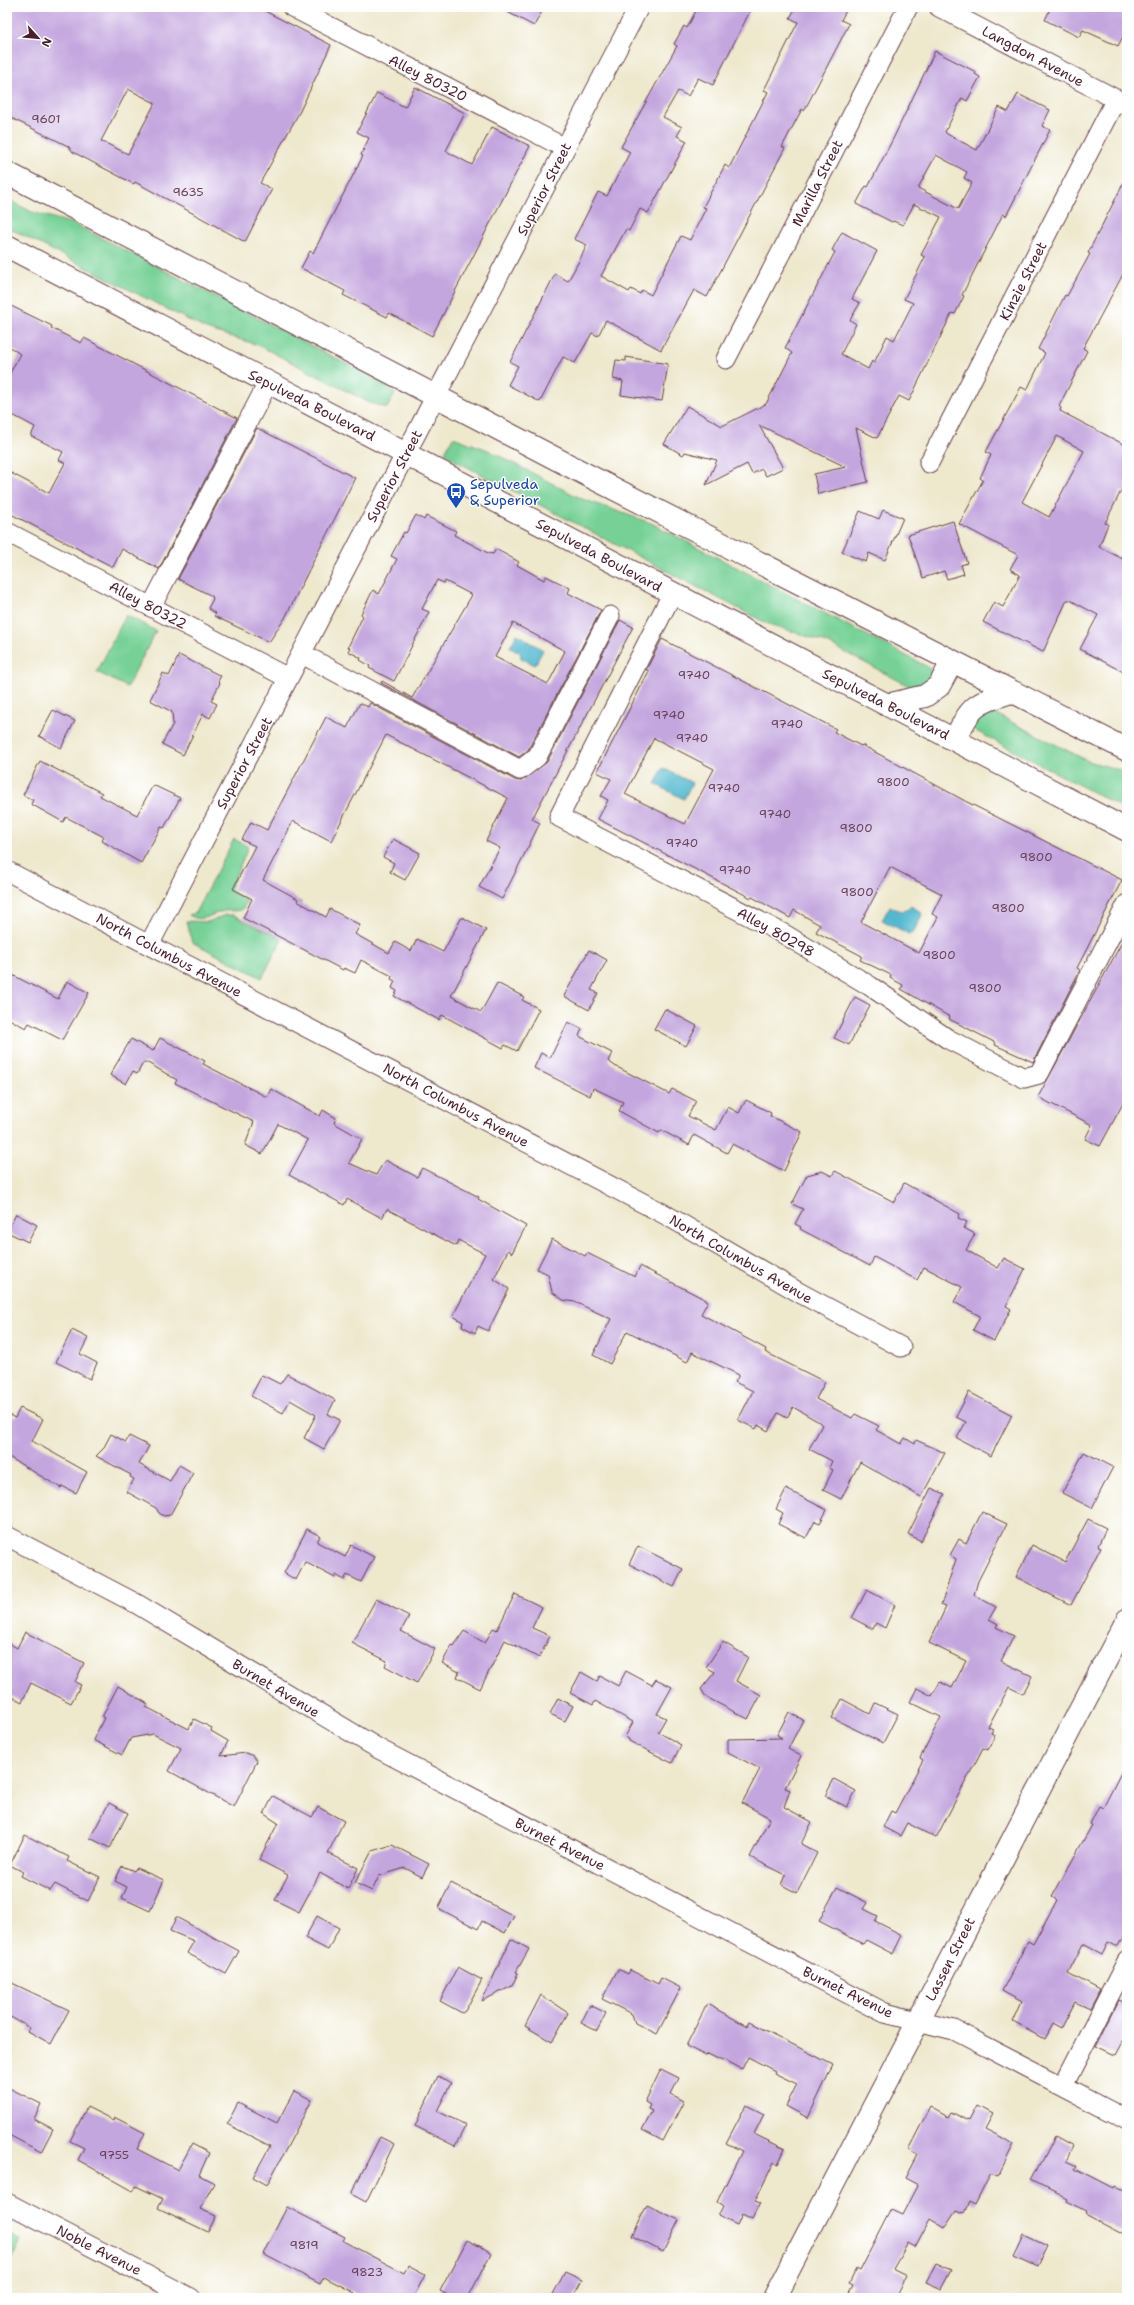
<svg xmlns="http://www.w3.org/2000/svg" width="1134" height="2305" font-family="'Shantell Sans',sans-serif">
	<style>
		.green { fill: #77d197; stroke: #607861 }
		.water { fill: #51b8cf; stroke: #4e6c7d }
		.building { fill: #c3a6de; fill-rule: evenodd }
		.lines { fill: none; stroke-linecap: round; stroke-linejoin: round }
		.minor-casing { stroke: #633d43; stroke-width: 21 }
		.major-casing { stroke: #633d43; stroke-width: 24 }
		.minor { stroke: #fff; stroke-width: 19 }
		.major { stroke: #fff; stroke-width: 22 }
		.labels { text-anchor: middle; stroke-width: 3; stroke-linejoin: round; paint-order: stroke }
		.number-label { font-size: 12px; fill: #684158 }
		.street-label { font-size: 14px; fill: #4a1f2b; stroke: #fff }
		.transit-label { font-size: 14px; fill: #164399; stroke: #fff; text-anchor: start }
	</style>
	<rect width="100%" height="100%" fill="#fff"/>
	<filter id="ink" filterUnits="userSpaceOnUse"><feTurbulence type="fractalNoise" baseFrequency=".025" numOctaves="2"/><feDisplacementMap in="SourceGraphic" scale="8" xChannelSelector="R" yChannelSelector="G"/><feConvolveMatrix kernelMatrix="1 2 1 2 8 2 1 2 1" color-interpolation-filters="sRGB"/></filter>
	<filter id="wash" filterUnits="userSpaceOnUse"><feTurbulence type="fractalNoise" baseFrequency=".012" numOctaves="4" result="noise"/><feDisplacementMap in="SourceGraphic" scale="16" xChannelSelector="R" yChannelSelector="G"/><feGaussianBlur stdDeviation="0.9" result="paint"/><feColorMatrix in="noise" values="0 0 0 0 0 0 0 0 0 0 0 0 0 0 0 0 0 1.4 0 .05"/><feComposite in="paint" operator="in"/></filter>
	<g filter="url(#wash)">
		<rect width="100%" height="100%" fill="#eee8cd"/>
		<path class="green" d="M7 199 32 212 74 224 382 382 395 394 387 408 370 403 258 345 206 329 7 227Z
			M453 437 488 450 582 499 651 523 928 667 933 673 934 678 915 689 827 643 766 623 454 460 445 452Z
			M126 615 156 631 127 687 97 672Z
			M990 711 1088 761 1127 772V810L976 731 973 728V718Z
			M234 839 247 846 248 848 230 888 232 892 247 900 243 909C239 912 231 910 225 911 212 913 202 924 189 915L195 913Z
			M298 901 301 902 262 978 192 942 186 921 208 922 225 915H233L279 937Z
			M7 2233 21 2241 7 2268Z"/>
		<path class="water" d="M517 634 543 650 535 665 521 658 520 652 510 647Z
			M663 768 692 783 684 799 655 784Z
			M890 906C897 910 905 914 911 906L921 912 922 915 913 933 909 934 882 920Z"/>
		<g id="blocks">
			<path class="building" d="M7 7H257L331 45 300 111 260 183 272 189 245 242 174 203 135 182 134 184 73 152 68 146 7 116ZM128 89 155 103 128 154 101 141Z
				M498 7H544L534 26Z
				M698 7H752L713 85 698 78 688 96 678 91 663 117 682 127 677 136 687 141 648 213 640 209 629 231 626 229 601 276 629 292 631 289 640 294 642 290 651 295 681 236 690 240 706 208 703 207 725 165 729 168 768 92 764 90 798 22 790 18 796 7H848L841 20 849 24 804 111 802 109 782 147 785 148 707 297 694 290 661 350 606 320 598 336 592 333 575 363 563 357 540 402 508 385 518 366 510 362 555 274 568 281 579 261 587 245 574 239 598 192 607 196 630 152 621 147 677 46 674 44 684 26 687 28Z
				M1051 7H1127V29L1118 46 1083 30 1079 37 1045 20Z
				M935 51 976 72 975 74 980 77 967 101 962 98 945 132 947 134 977 150 999 107 1008 112 1018 94 1050 110 1042 126 1050 130 1006 216 1003 214 962 295 964 296 955 314 952 313 909 401 899 396 877 438 856 428 868 482 818 494 814 474 846 467 759 425 783 468 766 476 762 469 752 474 747 464 706 485 717 460 685 452 683 455 664 444 687 406 722 426 766 404 792 353 785 348 835 252 832 250 842 232 877 251 852 299 860 303 850 320 856 324 841 354 868 369 872 361 874 363 887 336 894 340 913 303 904 299 925 257 921 255 941 217 914 204 903 225 893 221 892 222 856 204 866 186 868 187 893 139ZM936 155 967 172 964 178 972 183 958 209 918 188Z
				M415 87 465 113 446 151 472 165 492 127 530 146 432 336 389 313 387 317 343 295 345 291 301 268 310 251 313 253 363 156 361 155 369 138 357 132 377 93 405 107Z
				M1127 176V267L1083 348 1087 351 1059 406 1061 408 1060 411 1127 446V494L1121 491 1105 523 1108 524 1099 547 1127 561V674L1080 649 1098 615 1070 600H1067L1043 652 983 622 994 602 1003 607 1020 575 1010 569 1018 555 959 524 983 480 980 478 991 455 986 452 1021 387 1027 390 1045 353 1038 349 1065 295 1067 296 1090 254 1088 253ZM1057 436 1084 451 1049 517 1022 502Z
				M7 304 52 326 51 328 81 343 84 338 237 418 159 569 122 549 113 567 7 512V471L49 493 65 463 59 460 63 452 31 436 35 427 7 412V379L20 354 7 345Z
				M626 357 668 364 662 401 621 395 623 381 613 379 616 360 626 361Z
				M257 428 355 478 285 618 269 642 214 616 216 614 208 608 213 599 212 596 178 579Z
				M883 510 903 518 885 560 869 553 866 562 842 552 860 511 879 519Z
				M416 515 424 520 426 516 456 531 454 535 488 553 493 554 496 549 519 562 517 565 544 580 546 576 570 588 568 593 601 610 528 750 519 757 381 683 382 681 412 698 472 595 445 581 444 583 437 580 422 609 429 612 394 681 369 668 370 666 360 660 361 658 348 651 350 648 348 647 363 616 361 614 373 590 379 594 397 559 391 556 404 532 406 533ZM513 623 565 651 548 684 495 657Z
				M953 521 967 563 961 565 964 574 947 579 944 571 923 578 908 535Z
				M620 620 633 627 532 819 540 823 502 899 479 887 500 848 486 841 508 798 386 735 331 841 293 821 263 880 298 899 297 901 326 917 330 909 360 925 355 934 389 953 395 942 411 951 417 939 443 952 462 917 486 930 451 996 481 1012 497 983 524 997 522 1000 539 1009 517 1051 505 1045 503 1048 442 1015 439 1020 394 996 397 991 392 988 395 981 391 979 392 976 361 960 355 973 344 968 343 970 243 918 252 899 233 889 255 846 242 840 251 822 267 830 326 717 347 728 360 703 368 707 370 703 515 780 521 781 547 762Z
				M662 639 836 729 834 732 861 746 862 745 967 802 1122 880 1077 968 1080 970 1033 1062 995 1045 996 1043 949 1019 950 1017 901 989 903 985 890 978 891 975 860 960 862 956 816 932 820 925 794 910 790 918 752 897 751 898 598 819 608 800 601 796 611 779 597 772 649 671 646 670ZM654 738 714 769 685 824 625 794ZM890 867 942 894 932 914 938 917 919 953 861 922Z
				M179 655 221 676 218 681 220 683 211 701 217 704 210 718 203 714 183 755 162 744 173 724 172 712 150 700 163 673 169 676Z
				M53 710 75 721 61 748 39 736Z
				M40 761 102 793 100 796 137 815 153 785 180 798 164 828 161 827 141 863 102 841 104 837 66 817 63 822 31 804 33 800 23 795Z
				M393 839 420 853 405 880 390 872 394 863 383 857Z
				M1127 933V1096L1100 1146 1085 1139 1092 1125 1038 1097Z
				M589 950 607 960 591 990 598 993 589 1010 564 996Z
				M7 972 58 999 67 981 89 993 62 1040 29 1023 26 1028 7 1018Z
				M855 997 870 1005 849 1045 834 1038Z
				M665 1009 697 1026 686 1046 654 1029Z
				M568 1022 582 1029 579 1036 612 1053 608 1061 615 1066 669 1094 672 1089 696 1101 688 1116 716 1130 728 1107 739 1113 746 1100 771 1113 770 1116 802 1132 784 1171 732 1144 727 1153 694 1135 689 1145 661 1130 659 1133 619 1111 623 1102 593 1088 590 1096 534 1068 541 1053 550 1058Z
				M160 1038 205 1061 203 1064 267 1097 271 1089 320 1116 323 1110 336 1118 334 1123 362 1139 349 1163 376 1175 385 1160 417 1177 422 1168 479 1197 478 1199 526 1226 512 1253 508 1250 494 1279 509 1289 488 1331 478 1326 475 1333 462 1326 463 1322 453 1316 485 1254 458 1240 456 1246 387 1209 382 1218 347 1199 344 1205 289 1175 308 1140 278 1124 262 1154 245 1145 254 1122 175 1083 177 1080 148 1063H143L137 1074 133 1071 126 1084 110 1075 131 1039 153 1051Z
				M822 1171 832 1176 835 1171 894 1202 904 1183 960 1214 958 1218 967 1222 964 1228 975 1234 966 1250 998 1268 1004 1258 1025 1269 1006 1306 1011 1309 994 1341 973 1330 980 1316 954 1302 962 1287 924 1267 917 1280 874 1257 870 1266 800 1229 801 1227 795 1224 803 1209 792 1204 807 1175Z
				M16 1214 37 1225 28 1242 7 1232Z
				M552 1239 585 1256 587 1253 635 1277 640 1266 708 1301 701 1314 766 1349 765 1352 825 1382 816 1399 852 1418 855 1414 879 1426 876 1430 901 1444 905 1438 915 1444 916 1440 945 1453 921 1497 860 1462 841 1499 823 1490 833 1470 829 1468 832 1461 809 1449 822 1425 819 1422 793 1407 787 1418 778 1413 768 1431 758 1425 756 1429 738 1420 753 1391 735 1382 739 1375 692 1352 687 1362 627 1331 610 1364 593 1355 611 1319 575 1302 563 1300 552 1292 548 1274 537 1269Z
				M72 1330 88 1338 80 1354 97 1363 90 1379 56 1362Z
				M287 1374 335 1400 328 1414 340 1420 324 1449 304 1438 316 1415 290 1400 283 1413 251 1396 262 1375 280 1384Z
				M969 1392 1012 1415 991 1456 957 1438 966 1422 956 1417Z
				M20 1408 43 1419 32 1441 87 1472 76 1493 62 1486 61 1488 7 1456V1414L15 1418Z
				M111 1434 126 1442 129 1436 149 1446 139 1464 170 1481 179 1465 193 1473 170 1515 164 1516 159 1513 156 1508 127 1492 134 1479 130 1477 131 1475 96 1456 103 1449Z
				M1084 1452 1113 1467 1092 1508 1062 1493Z
				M931 1488 945 1494 921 1541 908 1534Z
				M786 1489 827 1510 820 1523 815 1521 806 1538 778 1524 783 1513 776 1509Z
				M982 1512 1007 1524 978 1581 974 1595 996 1607 989 1619 998 1624 996 1627 1014 1636 1001 1661 1032 1676 1023 1694 1009 1687 988 1727 993 1729 991 1733 995 1735 988 1750 983 1748 936 1838 907 1823 900 1836 883 1827 891 1811 895 1813 923 1760 920 1758 941 1717 910 1702 917 1688 932 1696 940 1682 952 1688 966 1661 929 1643 946 1607 941 1605 956 1559 950 1555 959 1539 966 1543Z
				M1088 1519 1106 1528 1098 1546 1101 1547 1071 1605 1016 1577 1032 1545 1065 1562Z
				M307 1529 320 1536 317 1542 345 1557 351 1545 374 1557 361 1582 347 1575 344 1580 336 1575 335 1578 305 1562 296 1580 284 1573Z
				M638 1546 683 1569 674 1587 629 1564Z
				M867 1590 895 1605 885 1628 876 1623 873 1629 852 1618Z
				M515 1594 542 1607 532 1628 550 1636 539 1658 505 1640 480 1689 457 1677 459 1672 442 1663 452 1645 454 1646 464 1631 485 1643 493 1628 497 1630Z
				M376 1599 409 1616 401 1631 435 1649 417 1683 385 1666 387 1661 352 1643Z
				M25 1632 84 1663 75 1682 81 1685 71 1703 31 1683 22 1702 7 1694V1642L17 1648Z
				M723 1642 748 1657 736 1681 761 1695 748 1719 706 1697 701 1689 715 1672 706 1667Z
				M626 1671 652 1685 656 1679 672 1687 657 1714 666 1718 658 1732 681 1745 672 1763 629 1741V1739L625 1737 633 1722 595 1701 593 1705 570 1693 581 1672 597 1681 600 1676 618 1686Z
				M118 1686 148 1704 146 1707 189 1729 194 1719 212 1728 211 1731 228 1741 221 1756 246 1753 253 1756 257 1761 234 1807 169 1771 181 1748 153 1734 131 1738 122 1755 93 1740 104 1718 102 1717Z
				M558 1698 573 1706 565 1721 550 1714Z
				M842 1699 870 1714 875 1703 898 1714 883 1743 832 1718Z
				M789 1712 803 1720 788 1749 801 1756 785 1788 790 1790 784 1807 812 1822 801 1844 817 1853 797 1893 782 1885 786 1875 750 1857 770 1818 742 1803 760 1769 728 1752V1739L782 1738 777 1735Z
				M1127 1761V1931L1118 1947 1108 1942 1102 1954 1083 1944 1068 1973 1100 1990 1090 2009 1075 2002 1061 2029 1052 2024 1044 2039 1013 2022 1022 2002 1002 1991 1028 1941 1033 1944 1057 1900 1052 1897 1092 1825 1090 1824 1099 1806 1103 1808Z
				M834 1779 856 1791 847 1807 825 1796Z
				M273 1796 312 1817 318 1807 344 1821 328 1853 358 1868 348 1889 320 1873 299 1912 275 1900 288 1875 259 1860 278 1823 264 1814Z
				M109 1803 128 1813 110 1848 90 1838Z
				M25 1835 69 1857 67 1861 100 1877 88 1901 55 1884 50 1891 21 1876 23 1872 10 1865Z
				M392 1845 429 1864 422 1877 405 1868 379 1876 372 1891 355 1883 372 1851Z
				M122 1866 134 1871 136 1868 164 1880 150 1911 122 1898 127 1887 115 1881Z
				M451 1883 514 1916 505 1933 482 1921 478 1929 438 1908Z
				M837 1887 868 1903 864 1909 878 1916 875 1921 902 1935 893 1954 866 1940 863 1944 819 1921Z
				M317 1916 339 1928 328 1950 305 1938Z
				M176 1917 239 1951 226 1974 187 1953 194 1941 170 1931Z
				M511 1939 529 1949 516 1972 518 1973 512 1986 482 2001Z
				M458 1967 482 1980 465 2011 462 2013 440 2001Z
				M618 1969 628 1974 630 1970 658 1984 661 1978 681 1988 657 2034 635 2023 632 2014 602 1999Z
				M12 1983 69 2010 51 2044 28 2031 30 2028 7 2015V1993Z
				M541 1995 568 2013 552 2042 525 2026Z
				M1119 2000 1127 2004V2042L1123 2040 1115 2055 1096 2046Z
				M707 2004 747 2026 749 2022 833 2065 808 2118 786 2106 797 2084 774 2073 775 2071 748 2057 742 2069 723 2059 722 2061 708 2054 706 2056 686 2046Z
				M590 2005 606 2013 597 2031 581 2023Z
				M661 2069 679 2078 671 2094 684 2101 663 2141 642 2130 652 2111 648 2109 650 2105 645 2102Z
				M438 2076 451 2083 437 2111 466 2125 455 2146 415 2126Z
				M7 2087 41 2104 34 2119 53 2129 41 2152 7 2134Z
				M294 2091 312 2100 267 2185 253 2177 270 2146 227 2124 238 2103 277 2123Z
				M746 2105 764 2114 754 2134 785 2149 778 2164 774 2162 755 2201 760 2203 752 2219 742 2214 737 2225 718 2216 723 2206 717 2202 742 2151 726 2143Z
				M977 2106 992 2114 984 2129 1014 2144 1000 2172 997 2176 991 2173 975 2205 969 2202 964 2213 957 2210 945 2228 930 2219 915 2247 908 2243 893 2269 907 2276 896 2298H846L853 2285 849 2283 856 2269 860 2271 892 2209 903 2214 918 2185 905 2178 917 2155 908 2150 930 2107 948 2117 951 2112 969 2121Z
				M87 2107 113 2120 114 2117 145 2133 137 2149 178 2170 192 2144 209 2153 199 2175 214 2183 200 2209 216 2216 208 2232 158 2208 163 2199 136 2186 133 2191 78 2160 84 2148 70 2141Z
				M1055 2136 1073 2146 1066 2160 1077 2165 1075 2168 1114 2188 1115 2186 1127 2192V2235L1085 2213 1086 2211 1066 2201 1067 2199 1032 2181Z
				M380 2137 394 2144 366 2202 351 2194Z
				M647 2205 679 2220 663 2252 632 2236Z
				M287 2207 345 2237 343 2241 404 2273 408 2266 425 2275 413 2298H353L355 2293 324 2277 320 2284 263 2254Z
				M1024 2235 1047 2246 1037 2267 1014 2256Z
				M467 2240 479 2246V2245L491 2253 468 2298H453L440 2291Z
				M936 2263 952 2270 942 2289 926 2282Z
				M565 2272 582 2280 573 2298H551Z"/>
		</g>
	</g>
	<g filter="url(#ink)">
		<use href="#blocks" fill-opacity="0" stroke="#633d43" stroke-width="1"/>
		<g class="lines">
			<defs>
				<path id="minor" d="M292 7 565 148
					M939 7 1127 105
					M726 359 908 7
					M929 463 1116 99
					M7 532 288 678
					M672 594 559 817 784 934 870 986 948 1039 1024 1078 1039 1074 1127 904
					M151 607 268 383
					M302 654 520 770 537 757 610 616
					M7 871 666 1215 800 1293 901 1347
					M149 945 639 7
					M7 1536 137 1604 379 1749 885 2013 954 2030 1127 2120
					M1063 2086 1127 1961
					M7 2203 191 2298"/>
				<path id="major" d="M7 173 595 479 1127 750
					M7 246 1127 830
					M887 705 925 696 939 686 952 662
					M955 740C971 705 975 704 1011 692
					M774 2298 1127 1620"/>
			</defs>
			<use href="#minor" class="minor-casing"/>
			<use href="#major" class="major-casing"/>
			<use href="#minor" class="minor"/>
			<use href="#major" class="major"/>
		</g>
	</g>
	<defs>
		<symbol id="bus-pin" viewBox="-11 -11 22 30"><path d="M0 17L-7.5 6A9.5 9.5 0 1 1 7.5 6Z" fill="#1a4fb4" stroke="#fff"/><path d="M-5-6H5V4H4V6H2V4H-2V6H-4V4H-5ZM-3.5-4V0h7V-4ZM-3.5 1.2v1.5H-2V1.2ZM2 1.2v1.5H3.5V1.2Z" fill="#fff"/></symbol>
	</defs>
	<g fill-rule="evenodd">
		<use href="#bus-pin" x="445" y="481" width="22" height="30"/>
	</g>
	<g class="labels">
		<g class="number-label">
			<text x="46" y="123">9601</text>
			<text x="188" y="196">9635</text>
			<text x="694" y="679">9740</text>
			<text x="669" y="719">9740</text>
			<text x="787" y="728">9740</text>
			<text x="692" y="742">9740</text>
			<text x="893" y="786">9800</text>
			<text x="724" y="792">9740</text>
			<text x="775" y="818">9740</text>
			<text x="856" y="832">9800</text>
			<text x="682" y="847">9740</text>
			<text x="1036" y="861">9800</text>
			<text x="735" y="874">9740</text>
			<text x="857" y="896">9800</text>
			<text x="1008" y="912">9800</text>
			<text x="939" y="959">9800</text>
			<text x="985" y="992">9800</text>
			<text x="114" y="2159">9755</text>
			<text x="304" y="2249">9819</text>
			<text x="367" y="2276">9823</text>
		</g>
		<g class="street-label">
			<text transform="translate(1033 56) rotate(28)" y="5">Langdon Avenue</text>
			<text transform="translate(428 78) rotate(27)" y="5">Alley 80320</text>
			<text transform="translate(817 183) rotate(-63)" y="5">Marilla Street</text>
			<text transform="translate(544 189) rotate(-63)" y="5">Superior Street</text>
			<text transform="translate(1023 281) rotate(-63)" y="5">Kinzie Street</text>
			<text transform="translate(312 405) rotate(27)" y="5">Sepulveda Boulevard</text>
			<text transform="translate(394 476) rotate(-62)" y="5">Superior Street</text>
			<text transform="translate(599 555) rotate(28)" y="5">Sepulveda Boulevard</text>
			<text transform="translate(148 605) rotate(28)" y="5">Alley 80322</text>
			<text transform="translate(886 704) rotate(27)" y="5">Sepulveda Boulevard</text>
			<text transform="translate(244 763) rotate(-62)" y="5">Superior Street</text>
			<text transform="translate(776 932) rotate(29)" y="5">Alley 80298</text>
			<text transform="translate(169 955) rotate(28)" y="5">North Columbus Avenue</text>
			<text transform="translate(456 1105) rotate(28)" y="5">North Columbus Avenue</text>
			<text transform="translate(741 1259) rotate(30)" y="5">North Columbus Avenue</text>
			<text transform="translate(276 1688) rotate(31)" y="5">Burnet Avenue</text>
			<text transform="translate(560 1844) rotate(27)" y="5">Burnet Avenue</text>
			<text transform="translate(950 1959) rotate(-63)" y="5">Lassen Street</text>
			<text transform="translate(848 1992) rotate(26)" y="5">Burnet Avenue</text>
			<text transform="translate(99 2250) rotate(27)" y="5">Noble Avenue</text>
		</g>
		<g class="transit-label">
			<text x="470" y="489">Sepulveda<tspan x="470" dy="16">&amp; Superior</tspan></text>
		</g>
	</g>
	<rect width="1134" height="2305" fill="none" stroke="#fff" stroke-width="24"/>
	<g transform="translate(38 38) rotate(117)" stroke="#ffffff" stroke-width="3" paint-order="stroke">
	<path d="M0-3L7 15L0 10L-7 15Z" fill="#4a1f2b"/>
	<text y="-6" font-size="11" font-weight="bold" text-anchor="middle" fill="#4a1f2b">N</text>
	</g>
</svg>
